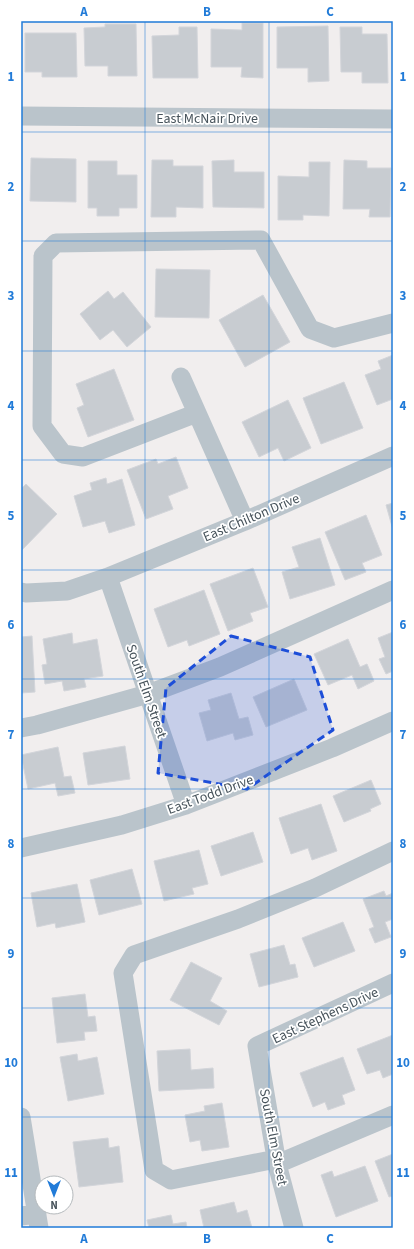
<svg xmlns="http://www.w3.org/2000/svg" width="414" height="1249" font-family="'Source Sans 3',sans-serif">
	<style>
		.building { fill: #c8ccd1; stroke: #d3d5da }
		.lines { fill: none; stroke-linecap: round; stroke-linejoin: round }
		.minor { stroke: #bac4cb; stroke-width: 19 }
		.marked { fill: #1d4ed8; fill-opacity: 0.2; stroke: #1d4ed8; stroke-width: 3; stroke-dasharray: 8 5; stroke-linejoin: round }
		.grid { fill: none; stroke: #217bd8; stroke-width: 1; stroke-opacity: 0.55 }
		.labels { text-anchor: middle; stroke-width: 3.5; stroke-linejoin: round; paint-order: stroke }
		.street-label { font-size: 14px; fill: #47535b; stroke: #fff }
		.neatline { fill: none; stroke: #217bd8; stroke-width: 1.5 }
		.grid-label { font-size: 13px; text-anchor: middle; font-weight: bold; fill: #217bd8 }
	</style>
	<rect width="100%" height="100%" fill="#f1eeee"/>
	<path class="building" d="M242 23H263V78L241 77 242 67H211V29L242 30Z
		M105 24H136L137 76H108V66H85L84 28 105 27Z
		M328 26 329 81 308 82V68H277V27Z
		M179 27H197L198 78H153L152 36 179 35Z
		M340 27H362V34H387L388 83H362V72H341Z
		M25 33H76L77 77H42V72H25Z
		M31 158 76 159V202L30 201Z
		M152 160H173V166H203V208L176 207V217H151Z
		M234 160V172H264V208L213 207 212 161Z
		M344 160 367 161V168H391L390 217H369L370 209H343Z
		M88 161H117V175H137V208H119V216H97V208H88Z
		M309 162H330L329 216 303 215V220H278V176L309 177Z
		M156 269 210 270 209 318 155 317Z
		M108 291 114 299 123 292 151 327 127 347 113 330 100 340 80 314Z
		M263 295 290 342 245 367 219 320Z
		M393 355V399L377 405 365 375 381 369 378 361Z
		M114 369 134 420 88 437 77 408 84 405 76 384Z
		M344 382 363 428 321 444 303 398Z
		M288 400 311 448 284 461 278 448 259 457 242 422Z
		M176 457 188 488 168 496 173 509 146 519 127 470 156 459 158 464Z
		M106 478 107 484 122 479 135 525 109 533 105 521 83 527 74 496 92 490 90 483Z
		M26 484 57 514 22 550 21 549V489Z
		M393 503V530L386 505Z
		M366 515 382 555 362 563 366 572 345 580 325 532Z
		M320 538 335 585 290 599 282 572 299 567 292 547Z
		M253 568 268 607 250 613 253 621 228 631 210 584Z
		M204 590 220 634 189 646 187 640 168 647 154 609Z
		M393 632V671L386 674 379 659 385 657 378 638Z
		M72 633 73 644 97 639 103 676 84 679 86 687 64 691 62 681 45 684 42 665 47 664 43 639Z
		M32 636 35 692 21 693V637Z
		M348 639 360 667 367 664 374 681 358 689 352 675 328 685 314 654Z
		M294 679 307 710 266 727 253 697Z
		M231 693 239 719 248 717 253 735 235 740 233 733 207 741 199 713 211 710 208 700Z
		M125 746 130 779 88 785 83 753Z
		M58 747 64 777 71 776 75 793 58 796 55 783 28 789 21 755Z
		M371 780 381 804 370 809 371 811 344 822 333 796Z
		M321 804 337 851 312 860 308 848 291 854 279 818Z
		M253 832 263 862 221 876 211 846Z
		M199 850 208 884 192 888 194 894 164 901 154 861Z
		M132 869 142 904 99 915 90 880Z
		M77 884 85 922 56 928 55 923 37 927 31 893Z
		M384 891 386 896 393 893V919L385 922 391 937 375 943 369 929 374 927 363 899Z
		M343 922 355 951 314 967 302 938Z
		M284 945 290 965 295 964 298 977 259 987 250 954Z
		M191 962 222 978 210 1001 227 1011 219 1025 170 1000Z
		M85 994 88 1017 95 1016 97 1031 84 1032 85 1040 57 1043 52 998Z
		M393 1035V1074L383 1078 380 1070 367 1074 357 1049Z
		M190 1049 191 1070 213 1068 214 1088 159 1091 157 1051Z
		M77 1054 78 1061 97 1057 104 1094 68 1101 60 1057Z
		M343 1057 355 1090 342 1095 345 1104 328 1110 325 1102 313 1107 300 1073Z
		M222 1103 229 1147 202 1151 200 1140 190 1142 185 1115 205 1111 204 1106Z
		M108 1138 109 1148 119 1146 123 1182 79 1187 73 1142Z
		M393 1154V1196L389 1197 375 1161Z
		M365 1166 378 1201 336 1217 321 1175 332 1171 334 1177Z
		M234 1202 237 1213 247 1210 252 1228H204L200 1210Z
		M171 1215 173 1224 186 1222 187 1228H149L147 1220Z"/>
	<g class="lines">
		<path class="minor" d="M21 116 393 119
			M181 377 245 521
			M197 413 83 457 63 454 42 426 43 256 56 243 261 240 310 329 334 338 393 323
			M108 577 186 805
			M21 592 26 593 67 591 108 577 245 521 393 456
			M21 728 37 725 148 694 220 667 393 590
			M21 848 122 825 186 805 332 748 393 721
			M21 1117 39 1228
			M276 1159 171 1180 154 1170 123 973 134 955 238 919 315 888 393 851
			M277 1164 393 1115
			M21 1216 37 1214
			M294 1228 277 1164 257 1046 393 983"/>
	</g>
	<path class="marked" d="M231 636 310 657 333 730 247 789 158 773 166 688Z"/>
	<path class="grid" d="M145 21V1228M269 21V1228M21 132H393M21 241H393M21 351H393M21 460H393M21 570H393M21 679H393M21 789H393M21 898H393M21 1008H393M21 1117H393"/>
	<g class="labels">
		<g class="street-label">
			<text x="207" y="123">East McNair Drive</text>
			<text transform="translate(251 517) rotate(-23)" y="5">East Chilton Drive</text>
			<text transform="translate(147 691) rotate(71)" y="5">South Elm Street</text>
			<text transform="translate(210 794) rotate(-20)" y="5">East Todd Drive</text>
			<text transform="translate(325 1015) rotate(-25)" y="5">East Stephens Drive</text>
			<text transform="translate(274 1137) rotate(79)" y="5">South Elm Street</text>
		</g>
	</g>
	<rect width="414" height="1249" fill="none" stroke="#ffffff" stroke-width="44"/>
	<g transform="translate(54 1195) rotate(180)"><circle r="19" fill="#ffffff" stroke="#b5babd"/>
	<path d="M0-3L7 15L0 10L-7 15Z" fill="#217bd8"/>
	<text y="-6" font-size="11" font-weight="bold" text-anchor="middle" fill="#47535b">N</text>
	</g>
	<rect x="22" y="22" width="370" height="1205" class="neatline"/>
	<g class="grid-label">
		<text x="84" y="16">A</text>
		<text x="207" y="16">B</text>
		<text x="330" y="16">C</text>
		<text x="11" y="81">1</text>
		<text x="403" y="81">1</text>
		<text x="11" y="191">2</text>
		<text x="403" y="191">2</text>
		<text x="11" y="300">3</text>
		<text x="403" y="300">3</text>
		<text x="11" y="410">4</text>
		<text x="403" y="410">4</text>
		<text x="11" y="520">5</text>
		<text x="403" y="520">5</text>
		<text x="11" y="629">6</text>
		<text x="403" y="629">6</text>
		<text x="11" y="739">7</text>
		<text x="403" y="739">7</text>
		<text x="11" y="848">8</text>
		<text x="403" y="848">8</text>
		<text x="11" y="958">9</text>
		<text x="403" y="958">9</text>
		<text x="11" y="1067">10</text>
		<text x="403" y="1067">10</text>
		<text x="11" y="1177">11</text>
		<text x="403" y="1177">11</text>
		<text x="84" y="1243">A</text>
		<text x="207" y="1243">B</text>
		<text x="330" y="1243">C</text>
	</g>
</svg>
